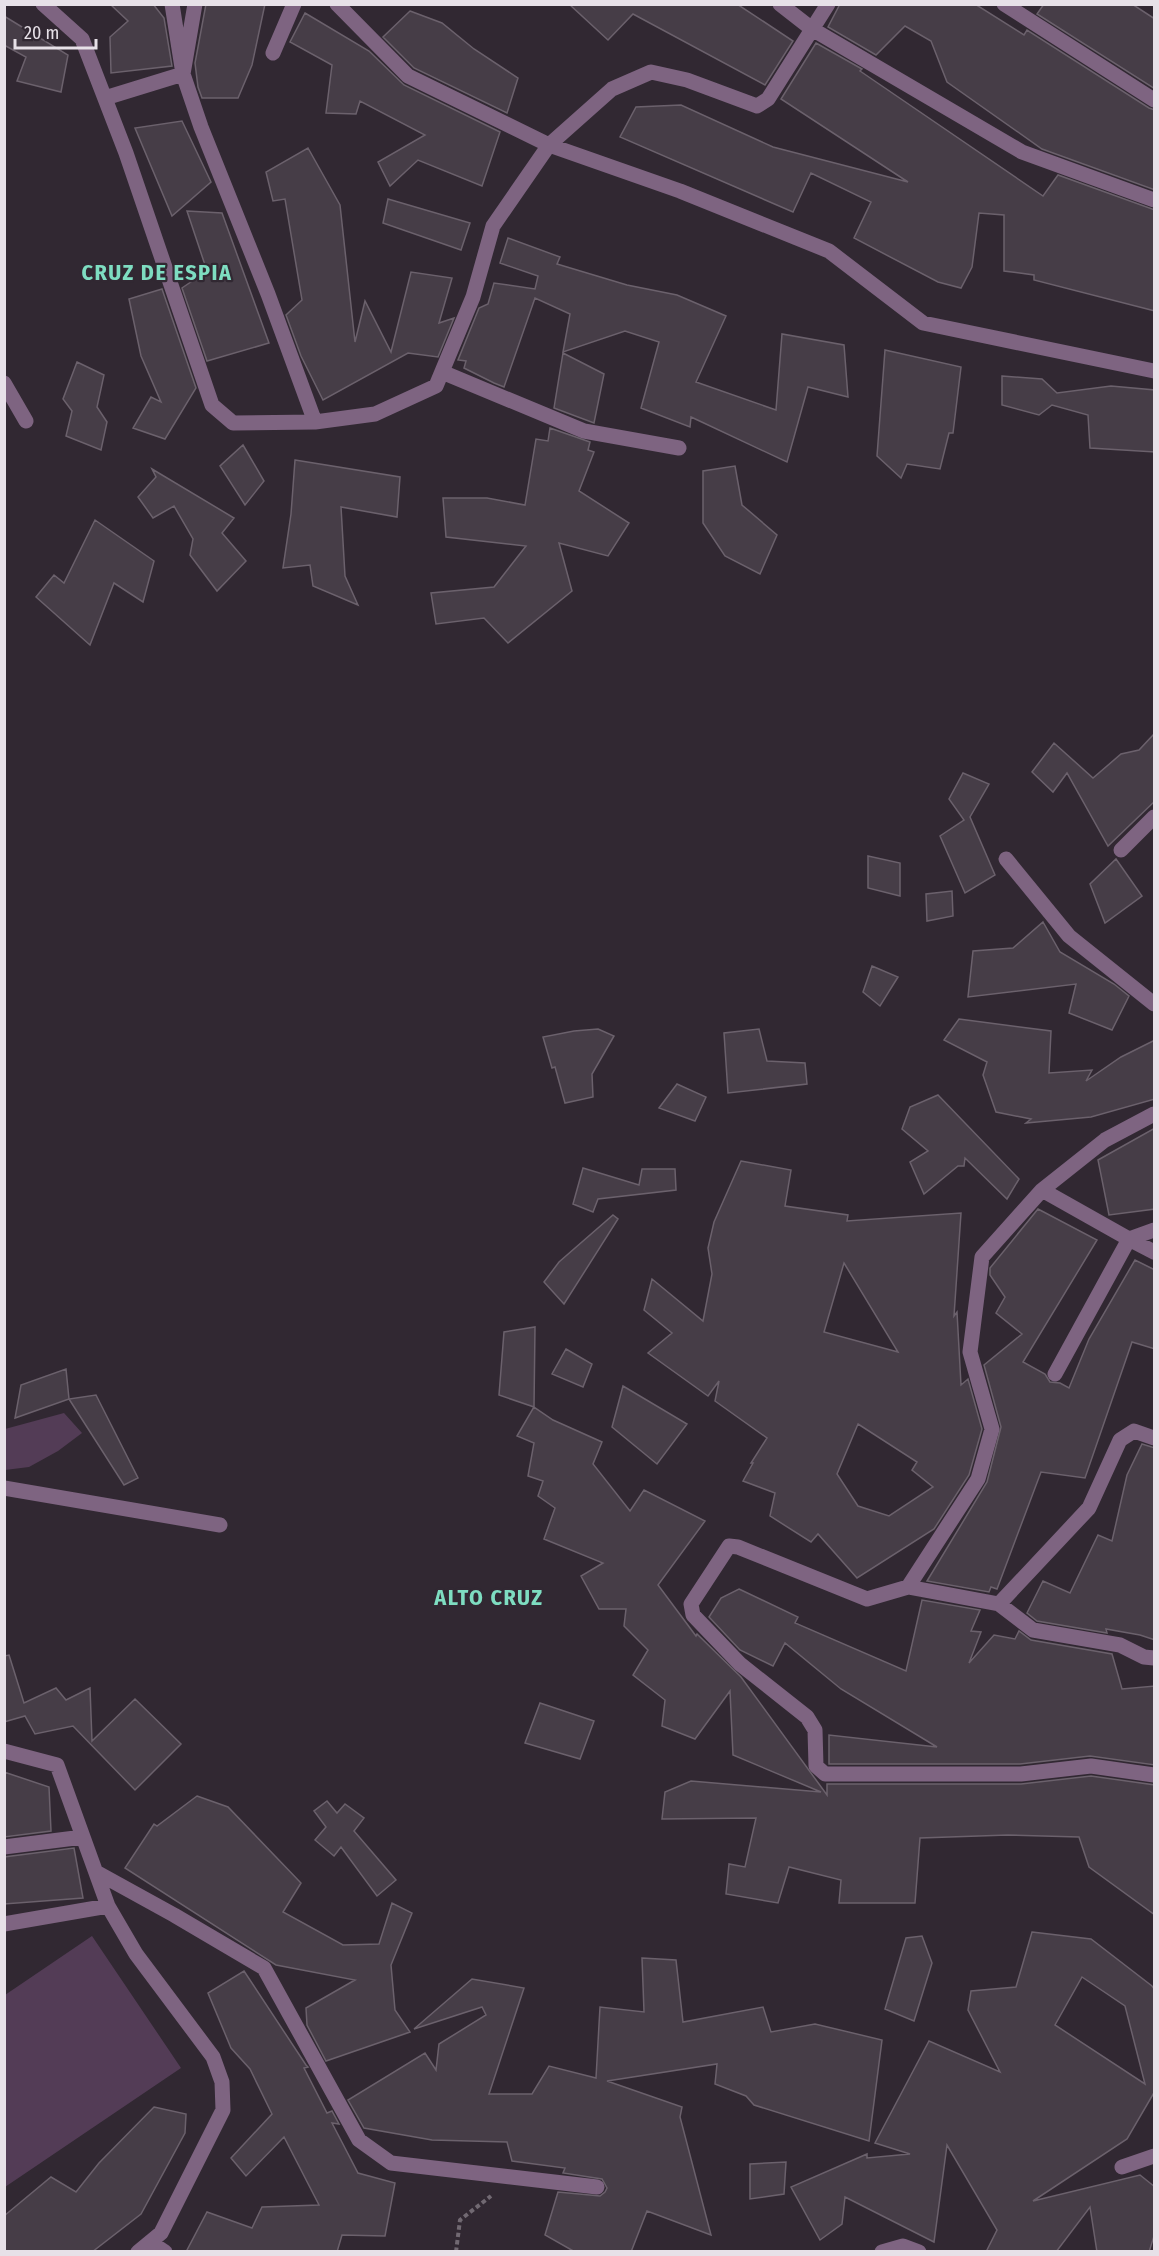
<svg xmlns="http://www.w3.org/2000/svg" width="1159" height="2256" font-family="'Fira Sans Condensed',sans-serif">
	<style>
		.green { fill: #533c56 }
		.building { fill: #463d47; stroke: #6b616c; stroke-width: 1.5; fill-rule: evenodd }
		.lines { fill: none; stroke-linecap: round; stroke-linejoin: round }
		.path { stroke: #716972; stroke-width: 4; stroke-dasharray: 4.5 3; stroke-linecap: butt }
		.minor { stroke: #7e6481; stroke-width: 15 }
		.labels { text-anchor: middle; stroke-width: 4.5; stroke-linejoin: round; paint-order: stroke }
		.district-label { font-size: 22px; font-weight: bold; letter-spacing: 1.5px; fill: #7eddc1; stroke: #312832 }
	</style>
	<rect width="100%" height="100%" fill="#312832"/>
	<path class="green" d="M64 1413 82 1433 58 1451 29 1467 5 1470V1429Z
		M92 1936 181 2068 5 2187V1995Z"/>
	<path class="building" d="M110 4H153L164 18 172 66 111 73 110 37 128 21Z
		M206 4H265L252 65 238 98H202L198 87 195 63Z
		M569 4H737L793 41 765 85 633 14 608 40Z
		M840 4H975L1024 35 1027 30 1149 108 1155 110V190L1042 149 947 82 931 41 905 26 876 55 828 27Z
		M1044 4H1132L1155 19V89L1037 14Z
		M410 11 442 23 474 49 518 78 507 113 414 68 383 37Z
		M305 13 369 51 404 85 500 132 482 186 418 160 390 186 378 162 425 135 360 101 356 114 326 113 332 65 290 42Z
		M4 16 68 55 61 92 17 81 26 57 4 45Z
		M816 43 862 69 860 71 1043 196 1058 175 1155 210V311L1034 280V275L1004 271V215L979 213 972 267 961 288 938 282 854 238 871 202 811 173 793 212 620 137 636 107 681 105 773 147 908 182 781 99Z
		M182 121 211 182 172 216 135 128Z
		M308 148 340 205 355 342 365 301 391 352 411 272 452 278 439 323 454 318 438 357 408 353 323 400 301 356 286 315 302 300 285 199 273 201 266 172Z
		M388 199 470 223 461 250 383 223Z
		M187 211 222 213 269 343 207 361 182 288 207 271Z
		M508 238 560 257 557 264 627 285 677 295 726 316 696 382 776 410 782 334 844 345 848 397 808 387 787 462 691 417 690 427 641 408 659 342 625 331 563 352 570 314 535 298 504 387 494 383 464 368 466 361 458 360 479 308 488 304 494 283 535 289 538 276 500 263Z
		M162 289 196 388 165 439 133 428 151 397 161 402 141 356 129 299Z
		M885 350 961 367 953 433H949L940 469 907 464 901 478 877 456Z
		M563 353 604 374 594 423 554 408Z
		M77 362 104 375 97 407 107 422 101 450 66 436 72 411 63 399Z
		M1002 376 1042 379 1057 393 1111 386 1155 390V452L1090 448 1088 415 1052 405 1039 415 1002 405Z
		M550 428 590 442 588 450 594 452 579 491 629 523 608 556 559 543 572 591 508 643 484 618 436 624 431 593 494 587 526 546 446 537 443 498H487L525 505 536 439 548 441Z
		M243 445 264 481 245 505 220 466Z
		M295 460 400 477 397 517 341 507 345 576 358 605 313 586 310 565 283 568 291 514Z
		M735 466 742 505 777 535 760 574 725 556 703 523V471Z
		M152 469 234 518 222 533 246 561 217 591 190 555 193 539 174 506 153 518 138 497 156 477Z
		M95 520 154 561 143 602 114 583 90 645 36 597 54 575 64 583Z
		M1155 733V801L1108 846 1067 773 1053 792 1032 772 1054 743 1093 778 1121 754 1139 750Z
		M963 773 989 784 970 817 995 875 965 893 940 836 964 820 949 799Z
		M868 856 900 863V896L868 888Z
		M1116 859 1142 896 1105 923 1090 884Z
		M952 891 953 916 927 921 926 894Z
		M1043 922 1060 952 1114 984 1129 996 1112 1030 1069 1013 1076 984 968 997 973 951 1013 948Z
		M872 966 898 977 880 1006 863 992Z
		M959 1019 1051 1031 1049 1073 1092 1070 1086 1081 1121 1057 1155 1040V1099L1091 1117 1026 1123 1031 1119 996 1112 983 1075 987 1062 944 1040Z
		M598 1029 614 1036 592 1074 593 1097 565 1103 555 1067 552 1068 543 1037 574 1031Z
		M759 1029 767 1061 805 1063 807 1084 728 1093 724 1033Z
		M677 1084 706 1097 695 1121 659 1108Z
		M938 1095 1019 1179 1007 1199 965 1158 964 1166H958L924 1194 910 1162 928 1151 902 1129 910 1107Z
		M1155 1128V1209L1109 1215 1098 1160Z
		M741 1161 791 1170 785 1206 848 1215 847 1221 961 1213 954 1316 957 1312 961 1385 968 1379 982 1429 969 1475 934 1529 857 1578 818 1534 811 1542 770 1516 775 1493 743 1481 753 1463H751L767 1438 715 1401 719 1381 708 1396 648 1353 672 1333 644 1310 652 1279 703 1321 712 1274 708 1248 714 1222ZM844 1263 898 1352 824 1332ZM858 1424 917 1462 912 1470 933 1487 889 1516 858 1506 837 1474Z
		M583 1168 639 1185 642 1169H675L676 1190 598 1199 593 1212 573 1204Z
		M1038 1209 1097 1240 1023 1362 1045 1374 1050 1382 1060 1383 1069 1388 1089 1339 1135 1260 1155 1270V1349L1132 1342 1085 1478 1041 1472 997 1589 991 1587 989 1592 927 1581 987 1482 1001 1427 984 1365 1022 1334 996 1313 1005 1297 990 1275V1268Z
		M613 1215 618 1219 564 1304 544 1282 559 1262Z
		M535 1327 534 1407 553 1420 602 1442 593 1464 630 1511 644 1490 705 1521 658 1585 696 1636 697 1634 741 1677 827 1795V1784H1021L1091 1776 1155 1785V1915L1089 1867 1079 1837 1008 1835 920 1838 915 1903H839L841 1880 789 1867 778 1903 726 1894 729 1864 745 1867 756 1818 662 1819 665 1792 691 1781 821 1792 733 1755 730 1691 695 1739 662 1726 665 1700 633 1675 648 1650 624 1626 626 1609H599L581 1576 603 1563 544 1539 555 1508 538 1496 543 1481 528 1476 534 1443 517 1436 534 1407 499 1395 504 1332Z
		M566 1349 592 1364 583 1387 552 1374Z
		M66 1369 69 1399 15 1418 21 1385Z
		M623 1386 687 1424 657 1464 612 1427Z
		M96 1395 138 1478 124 1485 69 1399Z
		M1142 1444 1155 1448V1640L1140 1635 1106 1629 1107 1633 1037 1621 1027 1613 1043 1581 1070 1593 1098 1535 1112 1541 1127 1475Z
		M739 1589 798 1617 795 1623 906 1671 922 1600 980 1610 971 1631 981 1632 969 1663 994 1635 1015 1639 1019 1631 1031 1640 1112 1654 1122 1689 1155 1686V1765L1090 1756 1020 1764H829V1735L937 1747 841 1689 785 1643 773 1666 740 1650 709 1617 721 1598Z
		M9 1655 24 1703 56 1688 66 1700 90 1688 92 1741 135 1699 181 1744 135 1790 73 1726 35 1734 25 1716 4 1722V1656Z
		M540 1703 594 1721 580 1759 525 1743Z
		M4 1772 49 1787 51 1831 4 1837Z
		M197 1796 228 1807 301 1883 283 1912 343 1945 379 1944 392 1903 412 1913 391 1965 395 2010 410 2032 326 2061 307 2025 306 2008 355 1980 276 1965 125 1868 154 1824 157 1826Z
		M327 1801 337 1813 345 1804 364 1818 354 1831 396 1880 377 1896 341 1847 334 1856 315 1840 326 1827 314 1811Z
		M74 1848 83 1898 4 1904V1857Z
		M1032 1932 1091 1939 1152 1986 1155 1990V2091L1127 2139 1033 2201 1140 2175 1155 2187V2233L1149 2252H1097L1090 2207 1056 2252H986L997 2230 947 2145 934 2242 845 2197 842 2224 820 2240 791 2187 867 2154V2158L910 2154 875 2143 929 2041 1000 2072 968 2010 971 1991 1016 1987ZM1082 1977 1125 2006 1145 2084 1055 2025Z
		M922 1936 932 1963 914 2021 885 2009 906 1938Z
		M642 1958 676 1960 683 2022 763 2007 771 2032 815 2024 882 2040 869 2141 754 2105 746 2096 715 2084 717 2064 607 2081 682 2107 680 2117 711 2235 647 2211 631 2252H575L545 2235 558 2192 600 2196 605 2192 607 2188 602 2179 563 2173 565 2168 512 2161 507 2142 432 2140 364 2128 348 2100 425 2053 436 2070 439 2044 486 2015 482 2007 414 2029 472 1979 524 1988 489 2094H532L549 2066 596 2078 600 2007 644 2012Z
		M244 1971 306 2065 308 2067 304 2068 327 2113 332 2111 339 2124 332 2123 358 2173 395 2183 385 2236 342 2235 337 2252H186L207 2212 252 2228 262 2207 319 2205 284 2137 246 2176 231 2158 272 2114 250 2069 231 2048 208 1993Z
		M154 2107 186 2114 185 2133 141 2214 92 2252H4V2216L51 2177 76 2192 99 2163Z
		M786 2162 784 2194 750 2199V2164Z"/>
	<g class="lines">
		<path class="path" d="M456 2252 460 2220 491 2196"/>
		<path class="minor" d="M43 4 82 39 126 153 212 405 233 423 315 422 375 414 436 386 473 297 493 226 549 145 680 191 829 251 923 323 1154 371
			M172 4 183 74 201 127 268 294 315 422
			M337 4 408 76 549 145 612 89 651 72 687 80 757 106 768 99 828 4
			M780 4 812 29 1022 152 1154 200
			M1004 4 1154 100
			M273 53 294 4
			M105 98 183 74 195 4
			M442 372 584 431 679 448
			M4 383 26 421
			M1121 850 1154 817
			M1006 859 1069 936 1154 1004
			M1042 1190 1105 1140 1154 1114
			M1055 1374 1129 1239 1154 1252
			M1154 1438 1134 1431 1120 1440 1089 1508 999 1604 908 1587 867 1599 738 1547 729 1546 691 1604 693 1615 740 1664 807 1717 815 1730 816 1766 825 1774H1021L1091 1766 1154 1775
			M4 1488 220 1525
			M908 1587 978 1479 992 1429 970 1352 982 1257 1042 1190 1129 1239 1154 1230
			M999 1604 1033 1630 1120 1645 1144 1657 1154 1658
			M4 1751 57 1765 108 1906 136 1954 213 2057 222 2082 223 2110 161 2233 138 2252
			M4 1847 83 1837
			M96 1872 174 1915 264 1968 359 2140 391 2163 597 2187
			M4 1924 108 1906
			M1122 2167 1154 2156
			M150 2242 165 2252
			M882 2252 903 2246 919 2252"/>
	</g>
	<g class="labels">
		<g class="district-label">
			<text x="157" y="280">CRUZ DE ESPIA</text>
			<text x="489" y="1605">ALTO CRUZ</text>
		</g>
	</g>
	<rect width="1159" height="2256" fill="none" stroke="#e7e1e8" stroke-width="12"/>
	<path d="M15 39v9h81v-9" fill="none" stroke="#e7e1e8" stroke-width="3"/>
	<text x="24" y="39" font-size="18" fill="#e7e1e8" stroke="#312832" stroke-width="4.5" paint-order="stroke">20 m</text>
</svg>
